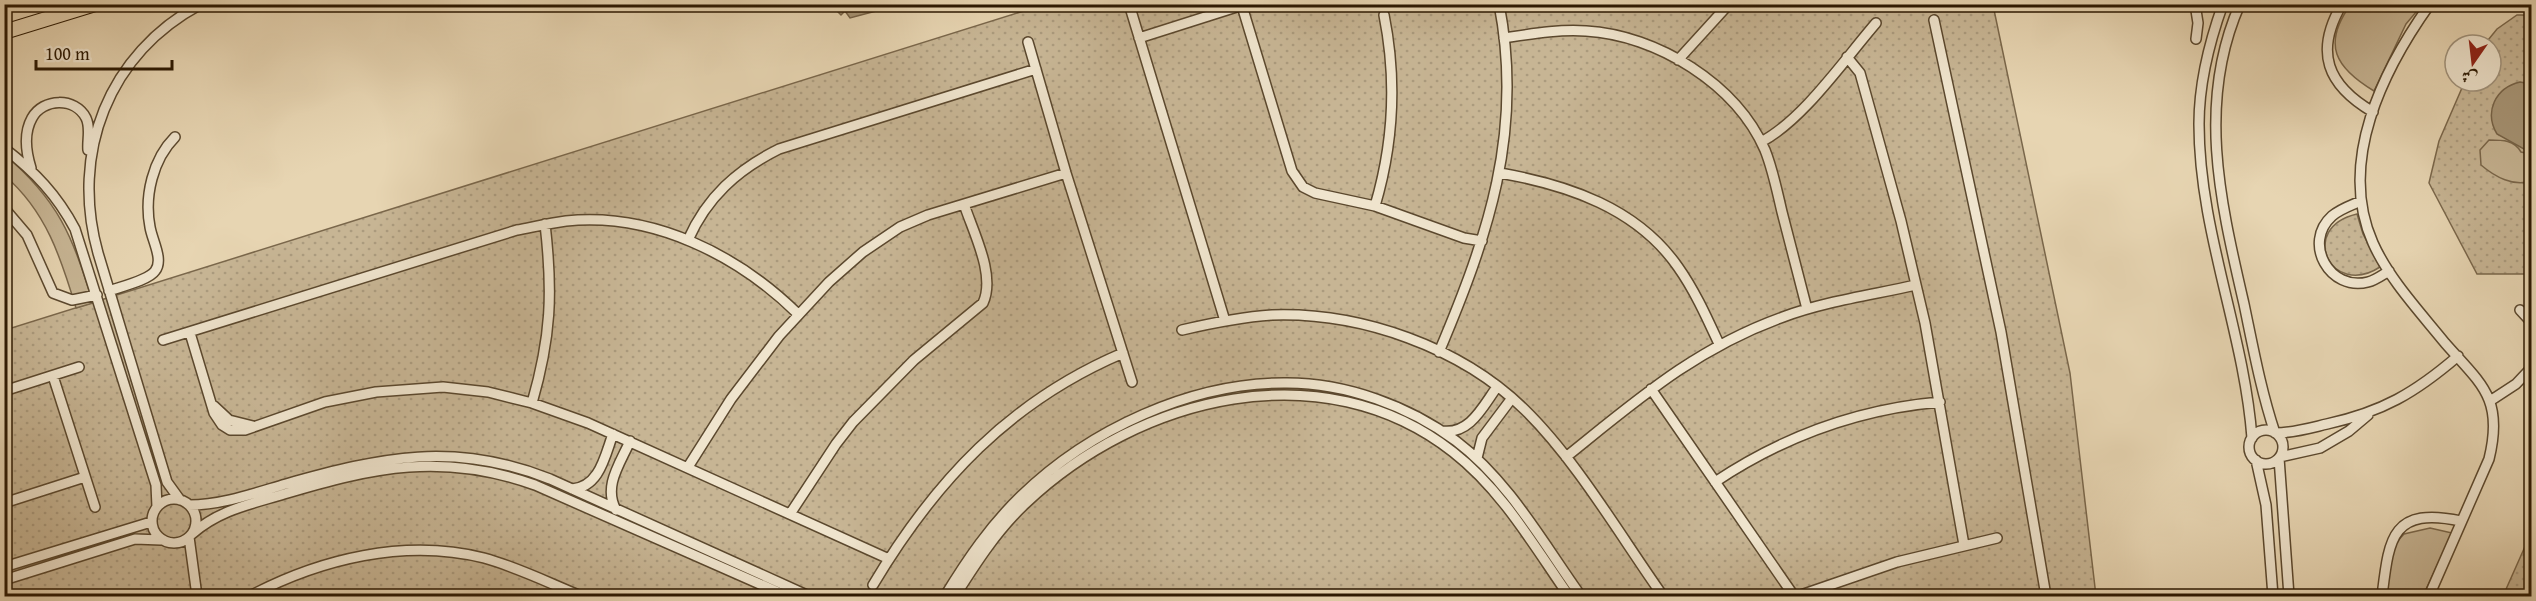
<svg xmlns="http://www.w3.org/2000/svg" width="2536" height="601" font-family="'Gentium Book Plus',Amiri,serif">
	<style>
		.grass { fill: url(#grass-dots); stroke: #7a674b; stroke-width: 1.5 }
		.green { fill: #c7b594; stroke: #7a674b; stroke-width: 1.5 }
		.water { fill: #a79576; stroke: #766348; stroke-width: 1.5 }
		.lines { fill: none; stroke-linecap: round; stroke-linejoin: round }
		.minor-casing { stroke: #5b482e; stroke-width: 12 }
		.highway-casing { stroke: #2c1902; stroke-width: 16 }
		.minor { stroke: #efe4cd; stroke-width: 9 }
		.highway { stroke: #e7d5b2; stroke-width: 14 }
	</style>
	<defs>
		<pattern id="grass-dots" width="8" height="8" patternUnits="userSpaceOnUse" patternTransform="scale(1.5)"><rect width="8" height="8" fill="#c7b594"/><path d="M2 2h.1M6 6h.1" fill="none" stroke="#ab9b7e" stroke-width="1.8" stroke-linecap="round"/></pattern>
	</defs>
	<rect width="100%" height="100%" fill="#e7d5b2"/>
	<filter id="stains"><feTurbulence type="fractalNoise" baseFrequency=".00333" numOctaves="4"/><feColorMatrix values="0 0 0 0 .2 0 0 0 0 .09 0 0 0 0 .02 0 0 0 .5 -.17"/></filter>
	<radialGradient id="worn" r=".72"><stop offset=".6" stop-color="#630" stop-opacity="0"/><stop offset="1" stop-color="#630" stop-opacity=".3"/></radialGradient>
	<path class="grass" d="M1046 4 1993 5 2070 373 2096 596H5V330Z
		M2517 15H2531V274H2477L2429 183 2439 141 2465 81H2491V45H2484L2497 29Z
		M2357 214 2363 234 2380 267C2331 299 2297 228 2357 214Z
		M2531 533V596H2503Z"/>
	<path class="green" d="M2351 4 2422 5 2406 24 2374 91C2336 68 2321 45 2351 4Z
		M2489 140C2503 140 2514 140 2521 152L2531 154V181C2514 187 2495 177 2481 165L2480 150Z
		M4 154C59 201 72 235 93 303L76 308C61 258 46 211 5 176Z
		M2430 528 2452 533 2423 596H2385L2393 546 2404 534Z"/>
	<path class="water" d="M834 5V4L886 5 876 11 850 18 845 11 841 15 834 8Z
		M2520 82 2531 84V153L2497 134C2484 112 2495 88 2520 82Z"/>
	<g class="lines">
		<defs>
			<path id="minor" d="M1129 4 1225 321
				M2195 4 2198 23 2196 39
				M2223 4C2209 43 2199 83 2199 124 2199 231 2244 332 2252 438
				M2240 4C2196 103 2221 204 2244 304 2253 347 2261 391 2275 433
				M2342 4C2314 52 2327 85 2373 112
				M1242 6 1292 171 1303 187 1315 193 1375 206 1464 238 1482 241
				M1934 20 2001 332 2046 596
				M1139 38 1246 4
				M1504 38C1531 34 1559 29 1586 31 1657 35 1736 84 1765 150 1773 170 1777 191 1782 212 1790 244 1799 277 1807 309
				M1028 42 1066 173 1132 382
				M1847 57 1860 73 1901 221 1925 323 1964 545
				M1678 60 1729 4
				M1761 142C1803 120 1844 60 1876 23
				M4 148C35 172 57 195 75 229L156 485 157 507
				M31 168C26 152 23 134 32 118 43 98 75 97 86 118 91 128 87 140 88 150
				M1500 173C1568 185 1637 208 1678 267 1695 291 1707 318 1719 344
				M2361 201C2352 205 2340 209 2332 216 2302 243 2330 292 2368 282 2376 280 2382 275 2389 271
				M1375 206C1394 142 1397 80 1384 15
				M4 208 27 235 53 293 72 300 97 295
				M688 240C707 197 737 170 779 149L1036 69
				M109 291C120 287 149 280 155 271 164 260 152 240 150 227 144 196 153 159 175 137
				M2520 310 2532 323
				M1182 330C1212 323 1242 317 1272 315 1361 312 1461 347 1525 410 1577 461 1621 537 1663 596
				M190 333 214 413 222 425 230 430H245L325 402 376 392 443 387 488 392 532 403 588 423 889 559
				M163 340 517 230C533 227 550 223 566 221 653 212 738 255 798 314
				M1439 352C1488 236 1524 132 1499 4
				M53 376 95 507
				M1651 389 1794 596
				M4 391 79 367
				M2490 401 2516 384 2532 367
				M532 403C551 337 553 293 545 224
				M214 406 229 420 253 426
				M2249 447a17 17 0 1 1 34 0a17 17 0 1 1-34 0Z
				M1442 431C1470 435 1483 406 1497 387
				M2276 433C2293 433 2310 428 2327 424 2382 412 2415 393 2458 356
				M1566 457C1637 400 1696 348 1783 317 1826 301 1872 295 1916 285
				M2280 457 2320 448 2349 431 2368 415
				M1477 458 1482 438 1512 398
				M2279 458 2289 596
				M2256 460 2266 505 2273 596
				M688 467 731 399 779 336 829 282 863 252 900 227 928 215 1066 173
				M1715 482C1784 436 1858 409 1940 402
				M572 489C600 487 605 455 613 434
				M152 521a22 22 0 1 1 44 0a22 22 0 1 1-44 0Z
				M180 500 167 482 98 253C70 153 108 54 201 4
				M4 503 85 477
				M189 505C222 505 255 493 286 484 382 457 454 441 550 479L809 596
				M616 510C603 486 620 464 630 441
				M790 514 836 444 853 422 914 360 983 303C996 275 973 232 964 204
				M192 534C219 510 251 504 284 494 374 467 443 452 535 485L787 596
				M189 537 197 596
				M4 567 151 522
				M4 580 135 539 161 540
				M873 585C935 481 1010 401 1123 353
				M250 596C320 559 405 538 484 558 517 567 549 583 581 596
				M945 596C967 560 990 526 1021 496 1089 430 1191 382 1287 383 1346 383 1409 406 1456 441 1509 481 1543 543 1581 596
				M955 596C976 563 997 530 1026 503 1139 396 1323 350 1453 452 1502 490 1534 546 1569 596
				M1798 596 1897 562 1997 538
				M2382 596C2389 539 2391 506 2461 521
				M2429 596 2489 459C2504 398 2481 384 2445 343 2420 312 2389 279 2373 243 2337 162 2383 70 2430 4"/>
			<path id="highway" d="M4 32 95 4"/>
		</defs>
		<use href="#minor" class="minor-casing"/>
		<use href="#highway" class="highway-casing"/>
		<use href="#minor" class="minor"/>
		<use href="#highway" class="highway"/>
	</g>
	<rect width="2536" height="601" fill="none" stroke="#e7d5b2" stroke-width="24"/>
	<rect x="6" y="6" width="2524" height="589" fill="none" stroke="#2c1902" stroke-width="3"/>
	<rect x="12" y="12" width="2512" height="577" fill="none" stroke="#2c1902" stroke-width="1.5"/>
	<g transform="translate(2473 63) rotate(194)"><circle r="28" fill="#efe4cd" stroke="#a1937c" stroke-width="1.5"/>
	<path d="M0-4.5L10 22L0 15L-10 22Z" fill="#8f2418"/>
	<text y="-9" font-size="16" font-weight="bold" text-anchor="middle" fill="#2c1902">ش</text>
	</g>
	<path d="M36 60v9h136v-9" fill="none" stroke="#2c1902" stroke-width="3"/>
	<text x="45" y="60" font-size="18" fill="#2c1902" stroke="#efe4cd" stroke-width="4.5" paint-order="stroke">100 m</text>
	<rect width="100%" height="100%" filter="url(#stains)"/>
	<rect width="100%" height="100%" fill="url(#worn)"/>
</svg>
